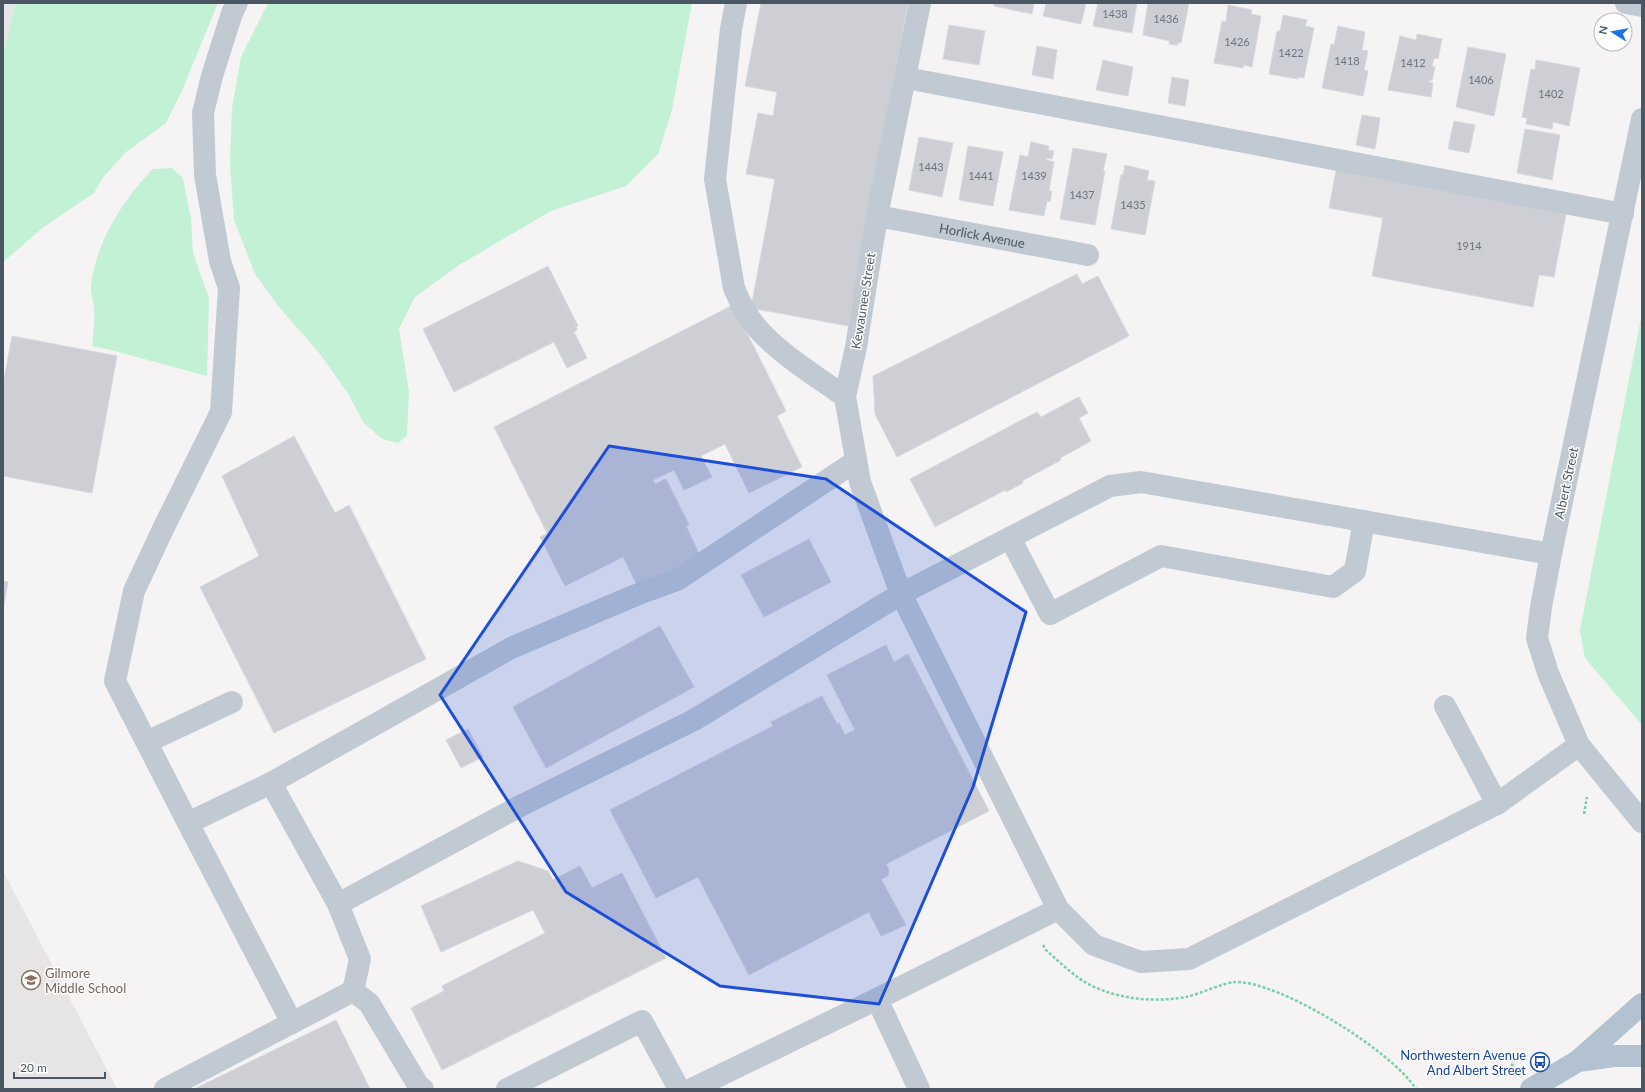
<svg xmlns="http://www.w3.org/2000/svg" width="1645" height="1092" font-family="Lato,sans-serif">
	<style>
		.education { fill: #e6e4e5 }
		.green { fill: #c3f1d5 }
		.building { fill: #cdcfd5; stroke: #d7d9de }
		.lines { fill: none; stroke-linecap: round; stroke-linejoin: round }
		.path { stroke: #7ad0a6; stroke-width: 2.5; stroke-dasharray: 3 2; stroke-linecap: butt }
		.minor { stroke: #c1cad2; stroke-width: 22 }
		.major { stroke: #b3c2d1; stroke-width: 22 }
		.marked { fill: #1d4ed8; fill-opacity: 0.2; stroke: #1d4ed8; stroke-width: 3; stroke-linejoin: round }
		.labels { text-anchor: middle; stroke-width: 3; stroke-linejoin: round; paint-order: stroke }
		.number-label { font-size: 11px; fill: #6b747e }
		.street-label { font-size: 13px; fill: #4a5661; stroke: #fff }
		.education-label { font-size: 13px; fill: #785e54; stroke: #fff; text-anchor: start }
		.transit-label { font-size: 13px; fill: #164399; stroke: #fff; text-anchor: end }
	</style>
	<rect width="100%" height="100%" fill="#f5f3f3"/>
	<path class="education" d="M3 3H15L3 56Z
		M3 871 117 1089H3Z"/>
	<path class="green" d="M15 3H218L181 93 166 123 126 152 104 176 94 193 45 226 3 262V56Z
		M268 3H692L672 110 658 154 626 186 551 211 459 265 415 297 399 329 409 392 407 436 398 443 382 439 363 422 349 395 320 354 279 307 255 274 234 220 230 164 232 108 241 57Z
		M172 168 183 178 191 219 193 253 209 298 207 376 111 350 92 346C93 334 95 322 94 310 94 302 90 293 91 286 95 244 124 198 153 169Z
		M1642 313V725L1585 658 1580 630Z"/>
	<path class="building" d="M761 3H908L848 326 751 308 775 179 746 174 758 113 773 116 777 92 745 86Z
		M994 3H1034L1032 14 994 6Z
		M1046 3H1086L1081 24 1043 16Z
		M1098 3H1137L1132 33 1093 26Z
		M1148 3H1189L1181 43 1178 42V45L1169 44 1170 41 1143 35Z
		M1228 5 1252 10 1251 14 1261 16 1252 67 1244 65 1243 68 1214 63 1222 21 1226 22Z
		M1283 15 1307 20 1305 26 1314 28 1304 78 1298 77V79L1269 74 1277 31H1280Z
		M949 25 985 31 979 65 943 59Z
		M1338 26 1365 32 1362 50 1368 51 1364 70 1368 71 1363 96 1322 88 1331 44 1334 45Z
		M1417 34 1442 39 1438 59 1434 58 1432 66 1435 67 1432 81 1429 80V82L1433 83 1431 97 1388 90 1400 36 1416 40Z
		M1037 46 1057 50 1053 79 1032 75Z
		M1468 47 1506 54 1494 116 1456 107Z
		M1103 60 1133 67 1128 96 1096 90Z
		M1536 60 1580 68 1569 126 1553 122 1552 129 1526 124 1527 118 1522 117 1531 69 1535 70Z
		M1172 77 1189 80 1185 106 1168 103Z
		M1362 115 1380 118 1375 149 1356 145Z
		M1454 121 1475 125 1469 153 1448 149Z
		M1525 129 1560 135 1552 180 1517 173Z
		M919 137 953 143 942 197 909 190Z
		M1031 142 1049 146 1048 150 1054 151 1052 159 1047 158 1046 160 1054 162 1049 191H1052L1050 202 1047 201 1044 216 1009 210 1020 155 1028 157Z
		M968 146 1003 152 993 206 959 200Z
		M1073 148 1107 154 1103 171H1105L1095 225 1060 219Z
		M1125 165 1149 171 1147 180 1155 181 1145 235 1111 229 1121 175H1123Z
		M1337 165 1567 209 1554 277 1539 275 1533 307 1372 276 1383 218 1329 208Z
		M548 266 578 326 576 327 577 330 574 332 587 358 567 368 554 342 454 392 423 329Z
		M1077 274 1082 284 1098 276 1129 336 897 457 875 414 873 376Z
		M733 305 786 411 777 416 802 467 749 493 725 444 701 456 712 477 684 490 674 470 653 480 655 484 666 479 689 525 686 526 700 556 638 587 623 557 565 586 540 537 547 533 494 427Z
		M12 336 117 356 92 493 3 476V385Z
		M1079 397 1088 413 1079 418 1091 441 1060 458 1061 460 1022 481 1023 483 1006 492 1005 490 935 527 910 479 1037 412 1041 417Z
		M294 436 335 513 349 505 426 659 274 733 200 587 259 556 222 476Z
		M809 539 831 582 764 617 741 575Z
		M3 581 8 582 3 610Z
		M660 626 694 687 546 768 513 707Z
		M886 645 894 662 908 654 989 811 886 864 889 870 888 876 881 879 906 925 881 936 869 912 749 975 698 877 656 898 610 810 773 726 771 722 822 696 837 724 839 723 845 735 855 730 827 675Z
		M468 729 483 757 461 768 446 740Z
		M518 861 548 871 553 880 580 866 592 888 622 873 666 958 442 1070 411 1008 444 991 442 986 545 933 533 910 441 952 421 906Z
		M336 1020 370 1089H194Z"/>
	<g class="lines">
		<path class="path" d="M1584 814 1587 797
			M1043 945 1046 950C1058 961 1070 972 1083 981 1113 999 1152 1003 1186 997 1200 994 1222 983 1235 982 1280 981 1392 1051 1416 1089
			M1510 1071 1514 1060"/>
		<g class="minor">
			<path d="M237 3 232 13 212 76 203 113 205 175 220 261 229 288 221 412 164 527 134 591 115 681 188 823 271 783 338 904 522 805 694 720 901 594 1110 486 1141 482 1551 554"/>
			<path d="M736 3 731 29 715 179 734 288C740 303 748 318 759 330 780 354 819 378 845 397"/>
			<path d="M920 3 877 216 856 347 845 397 860 482 901 594 1058 909 1094 945 1141 962 1189 959 1497 804 1579 745"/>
			<path d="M1626 3 1642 6"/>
			<path d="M906 78 1623 214"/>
			<path d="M1642 119 1551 554 1541 607 1537 638 1548 673 1579 745 1642 822"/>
			<path id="s1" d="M877 216 1088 255"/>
			<path d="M1010 538 1050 614 1161 556 1333 587 1355 571 1364 521"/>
			<path d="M1445 706 1497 804"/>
			<path d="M147 742 232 702"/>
			<path d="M271 783 511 648 636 595 677 580 856 461"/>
			<path d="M188 823 292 1023"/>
			<path d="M338 904 360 959 353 991"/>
			<path d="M353 991 369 1003 418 1085 423 1089"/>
			<path d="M877 999 919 1089"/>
			<path d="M165 1089 353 991"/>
			<path d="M507 1089 642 1021 679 1089"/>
			<path d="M692 1089 877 999 1058 909"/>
		</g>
		<path class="major" d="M1578 1061 1614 1056H1642
			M1531 1089 1578 1061 1642 1004"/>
	</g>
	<path class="marked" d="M609 446 826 479 1026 612 973 787 879 1004 720 986 566 892 440 695Z"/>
	<defs>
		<symbol id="school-ring" viewBox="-11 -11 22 22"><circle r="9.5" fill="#fff" stroke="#8d6e63" stroke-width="1.5"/><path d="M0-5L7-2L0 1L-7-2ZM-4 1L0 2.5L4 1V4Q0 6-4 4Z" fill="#8d6e63"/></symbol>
		<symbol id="bus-ring" viewBox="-11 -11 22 22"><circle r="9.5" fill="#fff" stroke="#1a4fb4" stroke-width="1.5"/><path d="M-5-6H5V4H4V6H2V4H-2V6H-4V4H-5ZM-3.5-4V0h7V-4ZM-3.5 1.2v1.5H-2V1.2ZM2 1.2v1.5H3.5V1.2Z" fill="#1a4fb4"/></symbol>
	</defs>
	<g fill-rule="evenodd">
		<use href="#school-ring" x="20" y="969" width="22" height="22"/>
		<use href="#bus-ring" x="1529" y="1051" width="22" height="22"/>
	</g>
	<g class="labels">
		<g class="number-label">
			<text x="1115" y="18">1438</text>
			<text x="1166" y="23">1436</text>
			<text x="1237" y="46">1426</text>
			<text x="1291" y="57">1422</text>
			<text x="1347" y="65">1418</text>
			<text x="1413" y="67">1412</text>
			<text x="1481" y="84">1406</text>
			<text x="1551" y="98">1402</text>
			<text x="931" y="171">1443</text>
			<text x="981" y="180">1441</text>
			<text x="1034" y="180">1439</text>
			<text x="1082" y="199">1437</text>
			<text x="1133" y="209">1435</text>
			<text x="1469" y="250">1914</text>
		</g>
		<g class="street-label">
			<text dy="5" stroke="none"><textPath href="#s1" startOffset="107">Horlick Avenue</textPath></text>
			<text transform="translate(863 301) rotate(-81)" y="5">Kewaunee Street</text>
			<text transform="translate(1566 483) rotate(-78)" y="5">Albert Street</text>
		</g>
		<g class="education-label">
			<text x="45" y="978">Gilmore<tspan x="45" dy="15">Middle School</tspan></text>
		</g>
		<g class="transit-label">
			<text x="1526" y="1060">Northwestern Avenue<tspan x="1526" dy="15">And Albert Street</tspan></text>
		</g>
	</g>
	<rect width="1645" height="1092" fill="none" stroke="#4a5661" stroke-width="8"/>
	<g transform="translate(1613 32) rotate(281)"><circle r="19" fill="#ffffff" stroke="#b7bbc0"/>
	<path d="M0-3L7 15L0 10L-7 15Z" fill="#1a73e8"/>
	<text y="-6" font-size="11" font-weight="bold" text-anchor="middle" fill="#4a5661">N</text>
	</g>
	<path d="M14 1072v6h91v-6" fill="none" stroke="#4a5661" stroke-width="2"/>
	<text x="20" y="1072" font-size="12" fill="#4a5661" stroke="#ffffff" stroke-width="3" paint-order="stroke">20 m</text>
</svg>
